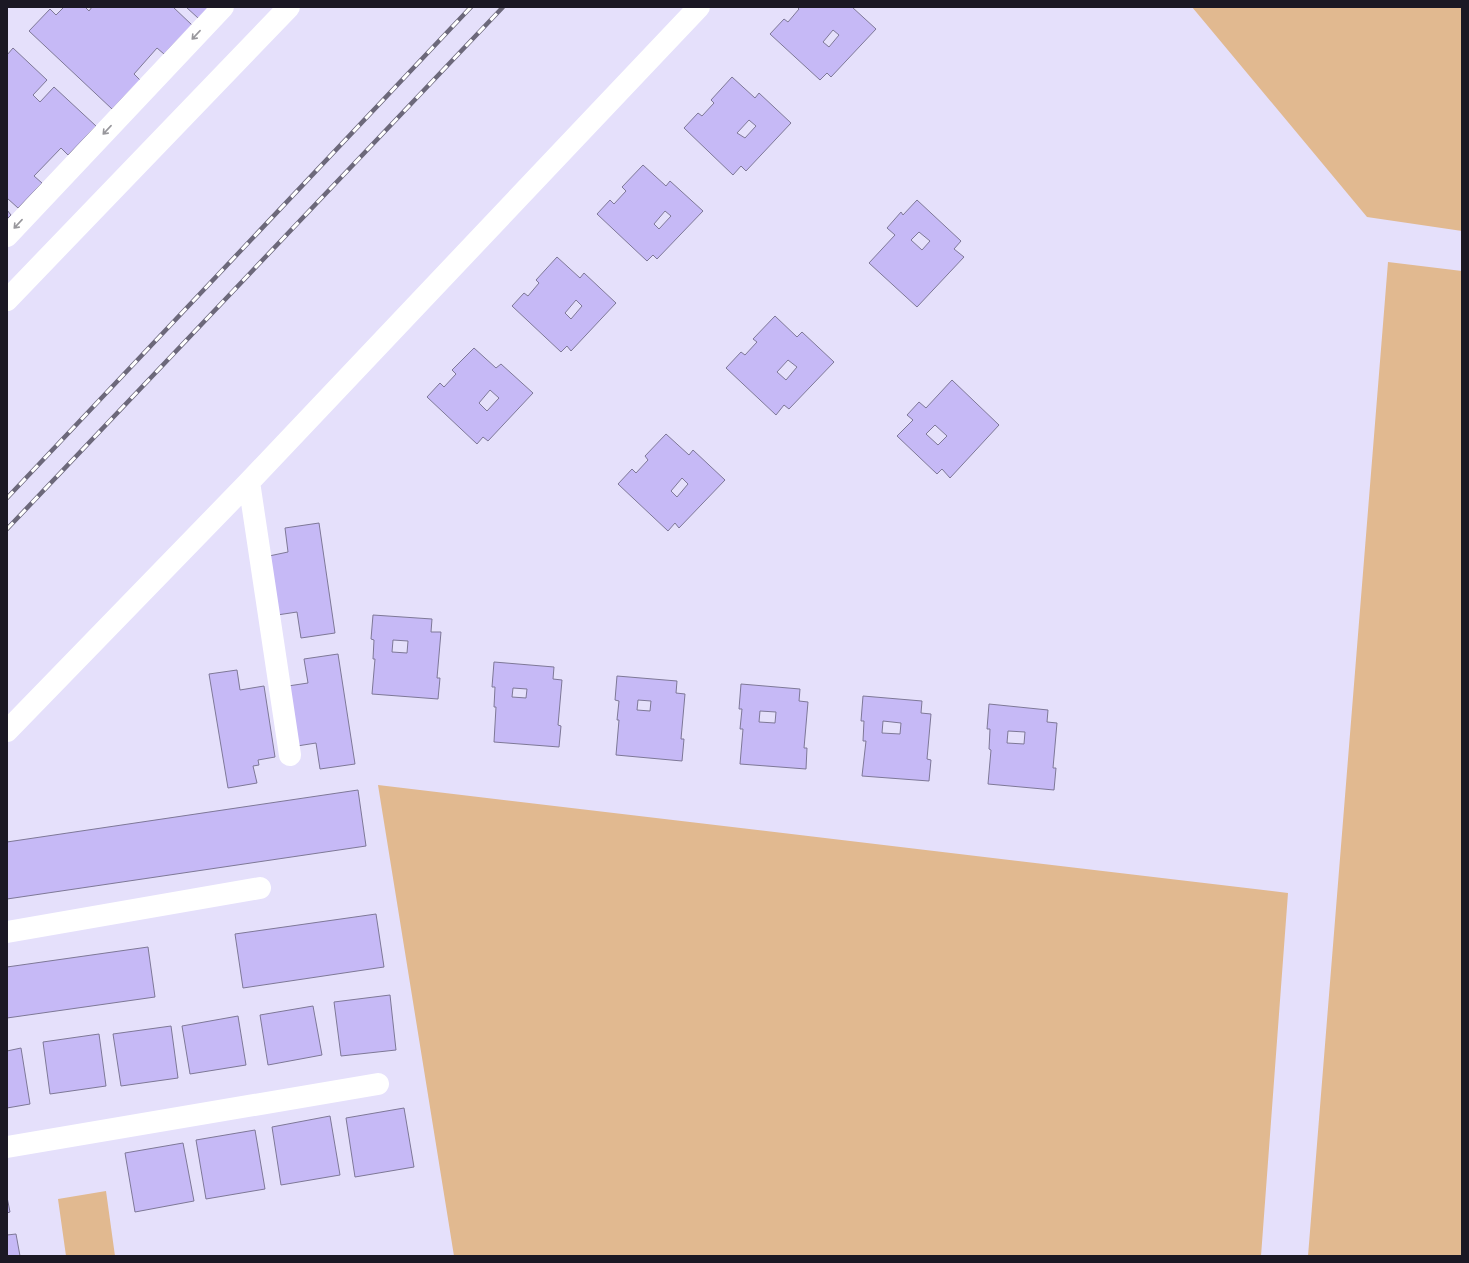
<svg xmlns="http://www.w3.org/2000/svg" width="1469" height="1263" font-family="Lato,sans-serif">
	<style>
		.green { fill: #e1b990 }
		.building { fill: #c6b9f6; stroke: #7e7897; fill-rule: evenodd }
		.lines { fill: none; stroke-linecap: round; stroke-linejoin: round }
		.minor { stroke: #fff; stroke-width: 22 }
		.rail-casing { stroke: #6c687a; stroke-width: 4.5 }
		.rail { stroke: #fff; stroke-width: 3; stroke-dasharray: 9; stroke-linecap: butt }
		.oneway { stroke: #98979c }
	</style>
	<rect width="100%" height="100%" fill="#e5e0fb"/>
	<path class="green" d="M1192 7H1462V231L1367 217Z
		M1388 262 1462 271V1256H1308Z
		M378 785 1288 893 1261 1256H454Z
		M106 1191 115 1256H66L58 1199Z"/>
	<path class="building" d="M64 7H85L89 11 92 7H173L192 25 164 54 157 48 134 74 140 80 112 109 29 31 50 9 56 15Z
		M186 7H209L198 18Z
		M797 7H852L876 29 831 77 827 73 820 80 770 34 784 19 788 22 799 9ZM833 30 839 35 829 47 823 42Z
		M13 48 47 80 33 95 40 102 54 87 96 126 68 155 61 148 34 176 42 183 18 208 7 198V55Z
		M732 77 755 98 759 93 791 123 746 171 741 166 733 175 684 128 698 113 702 116 714 103 711 100ZM749 120 756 126 745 138 737 133Z
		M643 165 666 186 670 181 703 211 657 259 653 255 647 261 597 214 610 200 614 204 626 191 622 187ZM665 211 671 216 659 229 654 224Z
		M917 200 961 241 954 249 964 257 917 307 869 263 895 235 887 228 901 212 903 215ZM919 232 930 241 922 250 911 240Z
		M7 210 11 215 7 219Z
		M557 257 580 278 584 273 616 303 571 351 567 346 561 352 512 306 524 293 528 296 539 283 536 280ZM576 300 582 306 571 319 565 313Z
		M775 316 797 337 802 332 834 362 789 409 784 405 776 415 726 368 741 352 745 355 757 342 753 339ZM788 360 797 367 786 380 777 372Z
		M474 348 496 368 501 364 533 393 488 441 483 437 477 444 427 397 440 383 444 387 456 374 452 370ZM490 390 499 398 487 411 479 403Z
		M952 380 999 425 950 478 942 469 937 474 897 436 913 420 907 415 919 402 926 408ZM935 425 947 436 938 445 926 434Z
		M666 434 689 455 693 450 725 480 679 528 675 523 668 531 618 484 632 469 636 473 648 460 645 456ZM682 478 688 484 677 497 671 491Z
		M319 523 335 633 301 638 297 612 277 615 269 556 288 552 285 528Z
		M373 615 432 619 431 632H441L437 678H440L438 699 372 694 375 659H373L374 640 371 639ZM393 640 408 641 407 653 392 652Z
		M338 654 355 764 320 769 316 743 297 746 288 686 308 683 304 659Z
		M494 662 554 667 553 679 562 680 558 725 561 726 559 747 494 742 496 707H494L495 687H492ZM513 688 527 689 526 698 512 697Z
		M237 670 240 690 264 686 275 757 258 760 259 765 253 766 257 783 228 788 209 674Z
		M617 676 677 681 676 693 685 694 681 739H684L682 761 616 755 619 720H617L619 701 615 700ZM638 700 651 701 650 711 637 710Z
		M741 684 800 689 799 701 808 702 804 748H807L806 769 740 764 743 729H740L742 709H739ZM760 711 776 712 775 723 759 722Z
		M863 696 922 701 921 713 931 714 927 759 931 760 929 781 862 776 866 741H863L864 721H861ZM883 721 901 723 900 734 882 733Z
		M989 704 1048 710 1047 722 1057 723 1053 768H1056L1054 790 988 784 991 750 989 749 990 729H987ZM1008 731 1025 732 1024 744 1007 743Z
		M358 790 366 846 7 899V842Z
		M376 914 384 967 243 988 235 934Z
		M148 947 155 997 7 1018V967Z
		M390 995 396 1050 341 1056 334 1002Z
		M313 1006 322 1055 268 1065 260 1015Z
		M238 1016 246 1065 190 1074 182 1026Z
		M171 1026 178 1078 121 1086 113 1034Z
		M99 1034 106 1086 50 1094 43 1042Z
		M21 1048 30 1104 7 1108V1051Z
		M404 1108 414 1167 355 1177 346 1118Z
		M330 1116 340 1175 281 1185 272 1127Z
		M255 1130 265 1189 206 1199 196 1140Z
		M183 1143 194 1201 135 1212 125 1153Z
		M7 1197 10 1212 7 1213Z
		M16 1234 20 1256H7V1235Z"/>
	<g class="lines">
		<path class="minor" d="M7 236 223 7
			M7 300 289 7
			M249 482 290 755
			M7 731 249 482 699 7
			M7 932 260 888
			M7 1147 378 1084"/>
		<defs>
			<path id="rail" d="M7 498 471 7
				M7 529 503 7"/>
		</defs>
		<use href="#rail" class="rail-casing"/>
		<use href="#rail" class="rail"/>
	</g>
	<defs><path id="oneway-shaft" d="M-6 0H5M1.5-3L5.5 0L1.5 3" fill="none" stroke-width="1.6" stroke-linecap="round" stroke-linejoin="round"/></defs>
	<g class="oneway">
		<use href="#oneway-shaft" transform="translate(196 35) rotate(133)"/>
		<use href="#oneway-shaft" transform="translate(107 130) rotate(133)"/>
		<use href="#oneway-shaft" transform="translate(18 224) rotate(133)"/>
	</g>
	<rect width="1469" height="1263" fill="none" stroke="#1b1824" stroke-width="16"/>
</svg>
